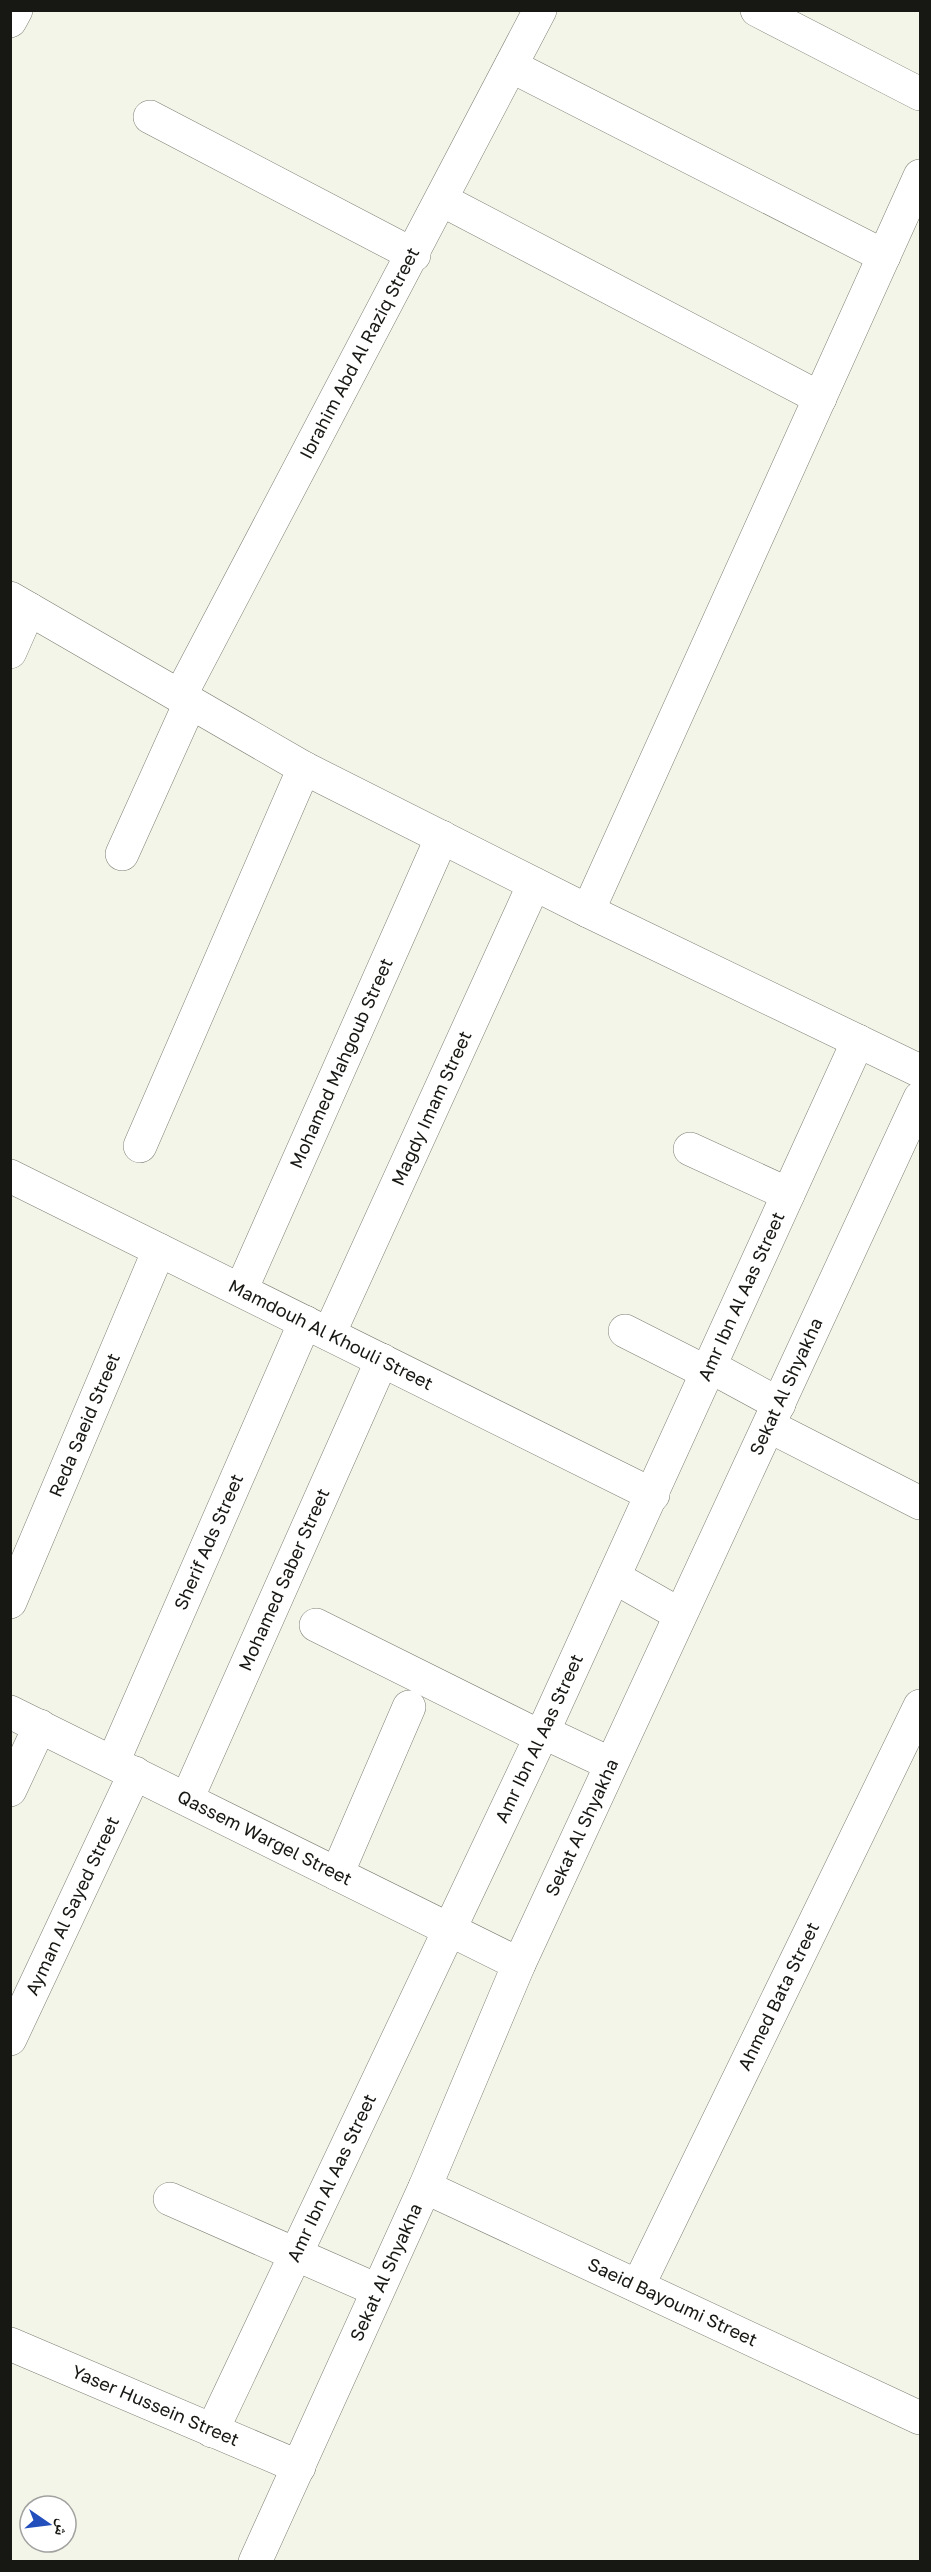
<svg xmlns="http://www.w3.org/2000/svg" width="931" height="2572" font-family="'Golos Text','Noto Naskh Arabic',sans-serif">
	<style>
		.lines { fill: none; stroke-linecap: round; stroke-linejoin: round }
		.minor-casing { stroke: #7d7f74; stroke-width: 34 }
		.minor { stroke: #fff; stroke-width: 33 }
		.labels { text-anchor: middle; stroke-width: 6; stroke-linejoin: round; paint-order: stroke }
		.street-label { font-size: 18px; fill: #171813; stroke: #fff }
	</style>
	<rect width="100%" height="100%" fill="#f3f5e8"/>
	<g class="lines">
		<defs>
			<g id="minor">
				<path d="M757 10 920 94"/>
				<path d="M10 21 16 10"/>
				<path d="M511 66 884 256"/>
				<path d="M150 117 414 255"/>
				<path d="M442 200 820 398"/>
				<path d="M10 598 304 768 588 911 920 1071"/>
				<path d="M10 652 29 609"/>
				<path id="s1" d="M180 696 540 10"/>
				<path d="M122 854 190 703"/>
				<path d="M588 911 920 176"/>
				<path d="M140 1146 304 768"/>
				<path d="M690 1149 788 1194"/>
				<path id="s2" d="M10 1176 653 1495"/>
				<path id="s3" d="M241 1290 442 837"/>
				<path d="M625 1331 708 1373"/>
				<path id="s4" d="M329 1334 534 884"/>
				<path d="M711 1367 779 1404"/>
				<path d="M769 1426 920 1503"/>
				<path d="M614 1577 679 1614"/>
				<path id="s5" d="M10 1602 159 1250"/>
				<path d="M316 1625 541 1737"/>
				<path id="s6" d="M10 1712 519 1964"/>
				<path d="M543 1732 611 1764"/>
				<path id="s7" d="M113 1762 305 1322"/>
				<path d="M10 1790 40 1726"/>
				<path id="s8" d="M187 1799 382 1360"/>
				<path d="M337 1874 409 1707"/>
				<path id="s9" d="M10 2039 135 1773"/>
				<path id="s10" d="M425 2187 920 2418"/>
				<path d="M170 2199 377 2290"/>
				<path id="s11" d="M638 2286 920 1706"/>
				<path id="s12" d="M10 2344 299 2467"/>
				<path id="s13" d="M212 2431 543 1732 858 1041"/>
				<path id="s14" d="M255 2562 425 2187 519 1964 920 1098"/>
			</g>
		</defs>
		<use href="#minor" class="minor-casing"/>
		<use href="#minor" class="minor"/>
	</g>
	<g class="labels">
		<g class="street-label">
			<text dy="6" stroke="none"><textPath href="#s1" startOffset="387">Ibrahim Abd Al Raziq Street</textPath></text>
			<text dy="6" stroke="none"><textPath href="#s3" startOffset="248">Mohamed Mahgoub Street</textPath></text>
			<text dy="6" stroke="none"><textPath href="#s4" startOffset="248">Magdy Imam Street</textPath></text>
			<text dy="6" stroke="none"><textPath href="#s13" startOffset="1252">Amr Ibn Al Aas Street</textPath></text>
			<text dy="6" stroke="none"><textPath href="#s2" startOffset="358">Mamdouh Al Khouli Street</textPath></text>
			<text dy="6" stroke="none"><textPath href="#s14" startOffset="1290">Sekat Al Shyakha</textPath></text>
			<text dy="6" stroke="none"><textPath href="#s5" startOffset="192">Reda Saeid Street</textPath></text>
			<text dy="6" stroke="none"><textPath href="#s7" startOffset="240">Sherif Ads Street</textPath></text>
			<text dy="6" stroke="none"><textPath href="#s8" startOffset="240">Mohamed Saber Street</textPath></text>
			<text dy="6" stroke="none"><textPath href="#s13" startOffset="766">Amr Ibn Al Aas Street</textPath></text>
			<text dy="6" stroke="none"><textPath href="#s14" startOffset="804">Sekat Al Shyakha</textPath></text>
			<text dy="6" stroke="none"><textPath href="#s6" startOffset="284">Qassem Wargel Street</textPath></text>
			<text dy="6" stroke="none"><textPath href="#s9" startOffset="147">Ayman Al Sayed Street</textPath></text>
			<text dy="6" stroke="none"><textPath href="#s11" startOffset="322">Ahmed Bata Street</textPath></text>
			<text dy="6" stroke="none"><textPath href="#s13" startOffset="280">Amr Ibn Al Aas Street</textPath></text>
			<text dy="6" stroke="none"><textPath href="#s14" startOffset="318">Sekat Al Shyakha</textPath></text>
			<text dy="6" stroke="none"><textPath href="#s10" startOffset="273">Saeid Bayoumi Street</textPath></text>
			<text dy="6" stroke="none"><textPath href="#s12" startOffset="158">Yaser Hussein Street</textPath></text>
		</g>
	</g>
	<rect width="931" height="2572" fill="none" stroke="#171813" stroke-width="24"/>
	<g transform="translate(48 2524) rotate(104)"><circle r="28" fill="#ffffff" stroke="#a2a3a1" stroke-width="1.5"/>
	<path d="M0-4.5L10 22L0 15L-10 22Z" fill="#234fbd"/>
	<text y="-9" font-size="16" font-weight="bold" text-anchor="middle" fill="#171813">ش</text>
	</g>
</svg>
